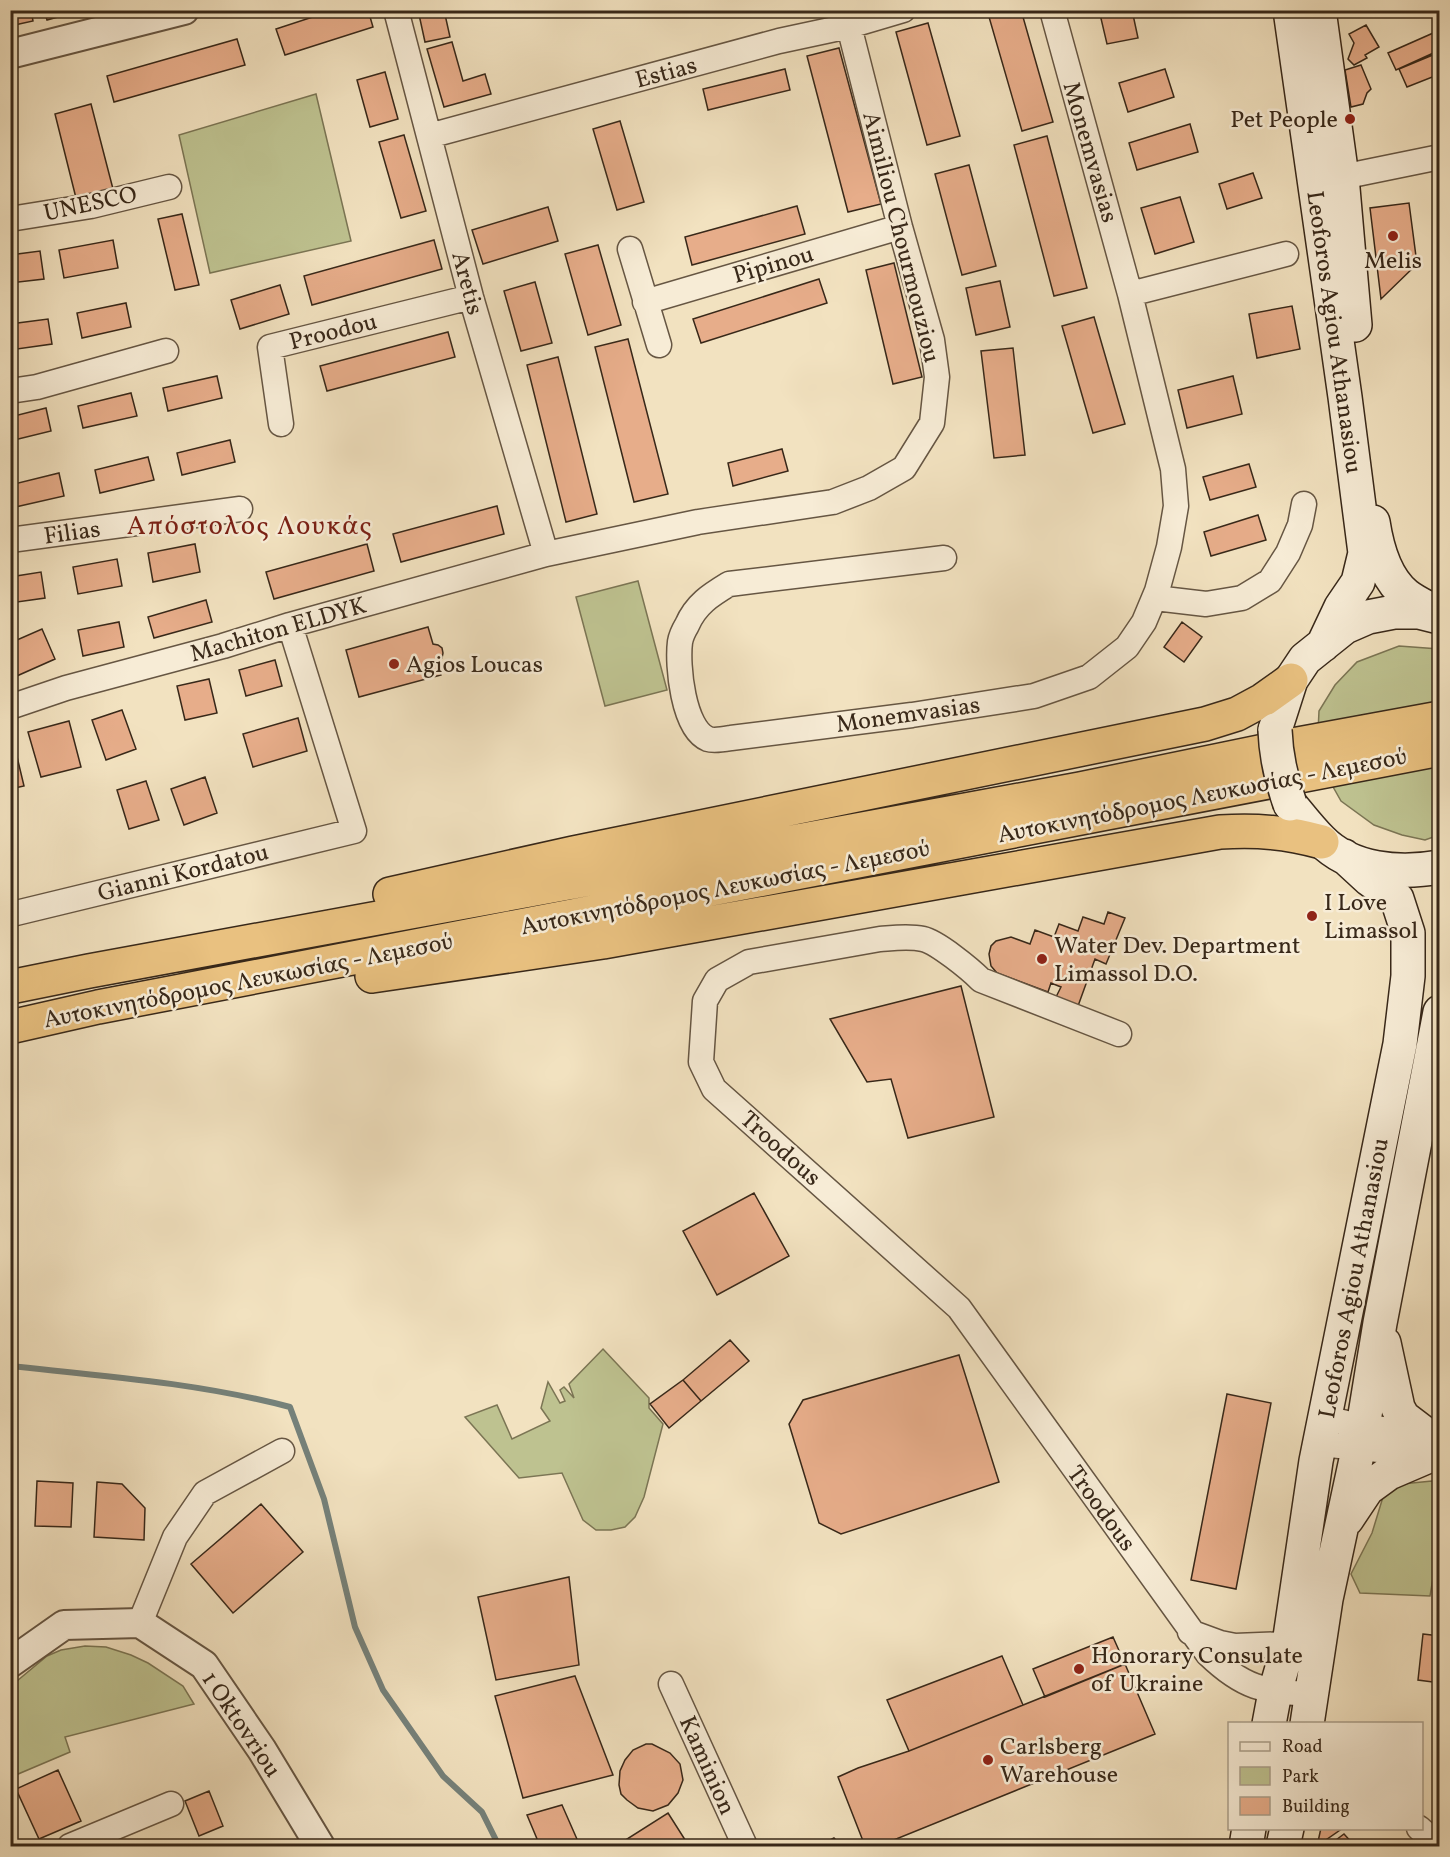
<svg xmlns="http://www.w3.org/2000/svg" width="1450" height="1857" font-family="Vollkorn,serif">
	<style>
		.green { fill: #bec290; stroke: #7b7554; stroke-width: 1.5 }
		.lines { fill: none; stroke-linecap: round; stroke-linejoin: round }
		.stream { stroke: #75817a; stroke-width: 6 }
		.building { fill: #e7ad8a; stroke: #382819; stroke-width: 1.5 }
		.minor-casing { stroke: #665643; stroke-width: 27 }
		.tertiary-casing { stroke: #665643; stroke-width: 32 }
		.secondary-casing { stroke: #382819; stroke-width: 36 }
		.trunk-casing { stroke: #382819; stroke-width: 36 }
		.minor { stroke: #f7ecd6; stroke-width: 24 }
		.tertiary { stroke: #f7ecd6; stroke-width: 28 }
		.secondary { stroke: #f7ecd6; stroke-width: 33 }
		.trunk { stroke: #e9c180; stroke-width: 33 }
		.secondary-bridge-casing { stroke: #382819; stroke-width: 36; stroke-linecap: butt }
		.secondary-bridge { stroke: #f7ecd6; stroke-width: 33 }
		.poi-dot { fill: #8f2418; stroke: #f7ecd6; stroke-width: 2 }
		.labels { text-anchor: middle; stroke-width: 5; stroke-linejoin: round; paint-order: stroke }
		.street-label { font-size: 24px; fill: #382819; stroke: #f7ecd6 }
		.poi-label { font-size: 24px; fill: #382819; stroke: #f7ecd6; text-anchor: start }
		.quarter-label { font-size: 27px; letter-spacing: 1.5px; fill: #7a1f14; stroke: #f7ecd6 }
	</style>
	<rect width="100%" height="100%" fill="#f2e2c0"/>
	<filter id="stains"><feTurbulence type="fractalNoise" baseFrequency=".00333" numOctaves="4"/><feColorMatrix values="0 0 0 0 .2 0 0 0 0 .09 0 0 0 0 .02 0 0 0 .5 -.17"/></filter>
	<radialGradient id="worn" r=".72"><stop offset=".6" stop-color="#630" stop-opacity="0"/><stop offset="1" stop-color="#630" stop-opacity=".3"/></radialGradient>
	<path class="green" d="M316 94 351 241 210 273 179 135Z
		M638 581 667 690 605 706 576 597Z
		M1399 646 1439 649V835L1425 840 1402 835 1374 825 1341 801 1332 785 1318 732 1319 711 1335 685 1357 662Z
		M603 1349 649 1398V1408L663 1424 644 1497 635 1517 625 1527 611 1530H596L583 1520 562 1473 519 1478 465 1417 497 1405 512 1439 550 1421 541 1408 548 1382 560 1403 565 1401 560 1390 564 1387 574 1398 569 1384Z
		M1432 1481 1439 1482V1544L1430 1596 1360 1593 1351 1574 1372 1533 1383 1497 1402 1484Z
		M85 1646 106 1647 131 1655 148 1663 183 1686 194 1704 65 1737 70 1752 11 1777V1686L47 1656 61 1650Z"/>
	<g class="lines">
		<path class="stream" d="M10 1366C104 1376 199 1383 290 1407L324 1499 355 1627 383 1690 443 1776 482 1812 499 1846"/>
	</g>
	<path class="building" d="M10 10H31L33 21 10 26Z
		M44 10H83L47 20Z
		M334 10H368L373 27 285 55 276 29Z
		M418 10H444L450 37 425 42Z
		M987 10H1021L1053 122 1022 131Z
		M1099 10H1132L1138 38 1107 44Z
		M928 23 960 136 927 145 896 32Z
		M1366 25 1379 47 1365 55 1367 58 1354 65 1348 59 1354 43 1349 34Z
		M1440 30V50L1396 70 1388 53Z
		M237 39 245 65 114 102 107 76Z
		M452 42 463 81 485 74 491 94 444 107 427 49Z
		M839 48 881 204 848 212 807 56Z
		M1440 52V74L1407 87 1399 69Z
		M1361 65 1371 89 1367 93 1363 104 1351 107 1345 70Z
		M785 69 790 90 708 110 703 89Z
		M1165 69 1174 97 1128 112 1119 83Z
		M385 72 398 119 370 127 357 80Z
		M91 104 113 189 76 198 55 114Z
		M620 121 644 202 617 210 593 129Z
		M1190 124 1198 152 1137 170 1129 143Z
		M404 135 426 211 401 218 379 142Z
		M1047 136 1087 288 1054 296 1014 145Z
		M969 165 996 266 962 275 935 174Z
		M1253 173 1262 198 1227 209 1219 184Z
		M1180 197 1194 242 1155 254 1141 208Z
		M1409 203 1417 264 1381 299 1370 208Z
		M797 206 805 234 692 265 685 237Z
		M548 207 558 241 483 264 472 230Z
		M182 214 199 285 175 290 158 219Z
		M113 240 118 268 64 278 59 250Z
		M434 240 442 269 312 305 304 276Z
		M598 245 621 325 588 335 565 254Z
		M40 251 44 279 10 283V255Z
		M894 263 922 377 893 384 866 270Z
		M819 279 827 303 701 343 693 319Z
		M1000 281 1010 327 976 335 966 288Z
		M535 282 552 343 521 351 504 291Z
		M280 285 289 314 240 329 231 300Z
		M126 303 131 327 82 338 77 313Z
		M1292 306 1300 349 1257 358 1249 314Z
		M1094 317 1125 424 1093 433 1062 326Z
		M48 319 52 344 10 350V324Z
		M448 332 455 357 327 391 320 366Z
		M628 339 668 494 634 502 595 347Z
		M1013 348 1025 455 994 458 981 351Z
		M558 357 597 514 566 522 527 365Z
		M217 376 222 398 168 411 163 388Z
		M1233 376 1242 414 1187 428 1178 390Z
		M131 393 137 416 83 428 78 406Z
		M46 408 51 431 10 441V417Z
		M230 440 235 462 182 475 177 453Z
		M782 449 788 471 733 486 728 463Z
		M1440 449V484H1438L1434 450Z
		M148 457 154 480 100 493 95 470Z
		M1249 464 1256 487 1210 500 1203 477Z
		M59 473 64 496 11 508 10 485Z
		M497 506 504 534 401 562 393 534Z
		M1258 515 1266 540 1211 556 1204 532Z
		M195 544 200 572 153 582 148 553Z
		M367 544 374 571 274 599 266 572Z
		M117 559 122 586 78 594 73 567Z
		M41 572 45 598 10 603V577Z
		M206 600 212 622 154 638 148 617Z
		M119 622 124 647 83 656 78 630Z
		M1182 622 1202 637 1184 662 1164 647Z
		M428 627 433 644 438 645 442 648 443 653 442 658 438 661 441 675 359 697 346 650Z
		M42 629 55 659 10 679V643Z
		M275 660 282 686 246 696 239 670Z
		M209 679 217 713 185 720 177 686Z
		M122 710 136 749 106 760 92 720Z
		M298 718 307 751 253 767 243 734Z
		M69 721 81 767 41 777 28 732Z
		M14 744 24 786 10 789V745Z
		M205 777 217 813 184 825 171 789Z
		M146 781 159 820 129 829 117 790Z
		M1108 912 1125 918 1106 964 1095 959 1078 1006 1056 997 1061 987 1051 983 1048 992 997 973 991 966 989 954 991 946 996 941 1011 937 1030 944 1035 930 1054 937 1059 924 1078 931 1083 917 1104 924Z
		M961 986 994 1117 908 1138 891 1079 867 1082 830 1019Z
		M754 1193 789 1256 717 1295 683 1231Z
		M730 1340 749 1361 701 1401 683 1380Z
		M959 1355 999 1482 841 1534 819 1523 789 1424 803 1400Z
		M683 1380 701 1401 669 1428 650 1404Z
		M1227 1394 1271 1403 1236 1589 1191 1580Z
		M37 1481 73 1483 71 1527 35 1526Z
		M97 1482 122 1484 145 1508 144 1540 94 1537Z
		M261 1504 303 1552 233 1613 191 1564Z
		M569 1577 579 1665 496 1680 478 1597Z
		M1423 1634 1440 1636V1683L1418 1680Z
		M1113 1637 1125 1664 1045 1697 1033 1669Z
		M1002 1656 1023 1705 909 1751 887 1700Z
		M1125 1664 1155 1734 879 1846H865L838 1777 858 1768 909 1751Z
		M575 1676 613 1775 523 1798 495 1696Z
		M646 1744H652L670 1753 680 1764 683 1780 678 1793 668 1805 653 1811 638 1808 627 1800 621 1794 619 1785 620 1771 625 1760 633 1750Z
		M58 1770 81 1821 39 1839 16 1789Z
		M209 1791 223 1826 199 1836 185 1801Z
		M562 1805 580 1846H540L527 1815Z
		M668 1813 689 1846H616Z
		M1321 1828H1343L1317 1846Z
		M1344 1834 1355 1846H1328Z
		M834 1838 842 1846H818Z"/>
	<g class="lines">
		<defs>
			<path id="minor" d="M396 10 471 297 546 554
				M429 136 779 41 849 26 903 10
				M1342 177 1440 157
				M10 219 91 206 169 187
				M630 249 659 345
				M1130 294 1286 254
				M645 302 900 227
				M10 391 37 387 166 351
				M281 424 270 347 471 297
				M10 540 240 509
				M944 558 729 584C711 595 696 604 687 625 684 630 681 636 680 642 677 665 683 729 708 739 714 741 725 739 731 738L912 715 1034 696 1089 677 1127 647 1144 622 1157 591 1169 547 1176 506 1173 469 1130 294 1052 10
				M1155 598 1206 604 1242 598 1270 581 1288 553 1300 525 1304 504
				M10 707 66 688 223 646 290 625 546 554 698 522 833 502 869 488 904 468 932 423 937 377 932 340 900 227 849 26
				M12 914 354 831 290 625
				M1119 1034 981 980C970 969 937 942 923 939 909 936 894 938 880 939L749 962 717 980 705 1001 701 1062 714 1089 959 1308 1208 1654C1243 1688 1264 1692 1311 1694
				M1325 1418 1363 1427 1423 1433
				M1320 1444 1428 1455
				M140 1623 175 1537 205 1493 282 1451
				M1190 1632 1220 1643 1235 1646 1289 1644
				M671 1684 745 1846
				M1419 1828 1439 1846
				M70 1846 171 1804"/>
			<path id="tertiary" d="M10 54 184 10
				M10 1663 64 1625 140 1623 204 1665 262 1750 320 1846"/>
			<path id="secondary" d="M1290 10 1345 397 1365 553 1358 582 1341 607 1323 645
				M1319 10 1342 177 1355 325
				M1373 522C1377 548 1385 578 1406 595 1416 603 1429 608 1440 615
				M1275 730 1291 680 1305 659 1345 627 1368 617 1394 612H1419L1435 616
				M1290 804C1300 816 1310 829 1321 840 1351 871 1400 874 1440 867
				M1384 1343 1398 1408 1403 1417 1424 1433
				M1347 1519 1367 1489 1389 1473 1431 1455
				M1269 1724 1275 1692 1289 1644 1316 1461 1400 1044 1408 976V933L1397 899 1369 879 1344 856
				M1307 1724 1326 1599 1363 1427 1380 1323 1440 1012
				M1246 1846 1249 1828
				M1283 1846 1287 1828"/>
			<path id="trunk" d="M390 894 573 853 1205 724 1237 714 1263 700 1291 680
				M372 976 603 942 1220 832C1259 830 1285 832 1322 842
				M10 987 89 971 1080 789 1298 744 1440 718
				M10 1027 98 1007 1440 749"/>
		</defs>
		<use href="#minor" class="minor-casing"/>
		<use href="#tertiary" class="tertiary-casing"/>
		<use href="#secondary" class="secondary-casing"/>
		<use href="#trunk" class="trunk-casing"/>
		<use href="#minor" class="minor"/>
		<use href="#tertiary" class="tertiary"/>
		<use href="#secondary" class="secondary"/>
		<use href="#trunk" class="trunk"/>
		<defs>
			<path id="secondary-bridge" d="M1275 730C1276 757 1281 779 1290 804"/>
		</defs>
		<use href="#secondary-bridge" class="secondary-bridge-casing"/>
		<use href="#secondary-bridge" class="secondary-bridge"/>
	</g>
	<g class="poi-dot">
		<circle cx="1350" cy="119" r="6"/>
		<circle cx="1393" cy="236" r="6"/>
		<circle cx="394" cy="664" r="6"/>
		<circle cx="1312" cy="916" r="6"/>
		<circle cx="1042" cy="959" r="6"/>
		<circle cx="1079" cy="1669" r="6"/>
		<circle cx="988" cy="1760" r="6"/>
	</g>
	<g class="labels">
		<g class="street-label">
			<text transform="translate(666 72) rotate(-15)" y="8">Estias</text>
			<text transform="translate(1091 152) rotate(74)" y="8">Monemvasias</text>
			<text transform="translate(90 203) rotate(-12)" y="8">UNESCO</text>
			<text transform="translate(902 237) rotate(76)" y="8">Aimiliou Chourmouziou</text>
			<text transform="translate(773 264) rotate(-16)" y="8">Pipinou</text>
			<text transform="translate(468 283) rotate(75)" y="8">Aretis</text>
			<text transform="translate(333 331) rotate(-14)" y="8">Proodou</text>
			<text transform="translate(1335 332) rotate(82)" y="8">Leoforos Agiou Athanasiou</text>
			<text transform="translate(72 532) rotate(-8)" y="8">Filias</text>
			<text transform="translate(278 629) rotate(-16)" y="8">Machiton ELDYK</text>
			<text transform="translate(908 714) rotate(-8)" y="8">Monemvasias</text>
			<text transform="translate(1202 795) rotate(-11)" y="8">Αυτοκινητόδρομος Λευκωσίας - Λεμεσού</text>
			<text transform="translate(183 872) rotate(-14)" y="8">Gianni Kordatou</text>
			<text transform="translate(725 887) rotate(-11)" y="8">Αυτοκινητόδρομος Λευκωσίας - Λεμεσού</text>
			<text transform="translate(248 980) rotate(-11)" y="8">Αυτοκινητόδρομος Λευκωσίας - Λεμεσού</text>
			<text transform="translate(781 1148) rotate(42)" y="8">Troodous</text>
			<text transform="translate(1353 1278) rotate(-79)" y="8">Leoforos Agiou Athanasiou</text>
			<text transform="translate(1102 1508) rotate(54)" y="8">Troodous</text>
			<text transform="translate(242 1724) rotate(56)" y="8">1 Oktovriou</text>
			<text transform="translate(708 1765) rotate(66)" y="8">Kaminion</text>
		</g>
		<g class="poi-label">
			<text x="1338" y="127" text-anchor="end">Pet People</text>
			<text x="1393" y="268" text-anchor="middle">Melis</text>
			<text x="406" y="672">Agios Loucas</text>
			<text x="1324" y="910">I Love<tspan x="1324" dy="28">Limassol</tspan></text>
			<text x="1054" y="953">Water Dev. Department<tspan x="1054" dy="28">Limassol D.O.</tspan></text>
			<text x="1091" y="1663">Honorary Consulate<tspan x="1091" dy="28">of Ukraine</tspan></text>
			<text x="1000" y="1754">Carlsberg<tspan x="1000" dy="28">Warehouse</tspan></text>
		</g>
		<g class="quarter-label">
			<text x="250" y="534">Απόστολος Λουκάς</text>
		</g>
	</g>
	<rect width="1450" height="1857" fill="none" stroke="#f2e2c0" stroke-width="36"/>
	<rect x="12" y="12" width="1426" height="1833" fill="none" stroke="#382819" stroke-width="3"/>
	<rect x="18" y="18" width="1414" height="1821" fill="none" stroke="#382819" stroke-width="1.5"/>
	<rect x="1228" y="1722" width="195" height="108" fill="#f7ecd6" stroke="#ab9e8a" stroke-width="1.5"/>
	<rect x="1240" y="1742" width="30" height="9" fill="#f7ecd6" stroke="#ab9e8a" stroke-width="1.5"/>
	<text x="1282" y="1752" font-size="18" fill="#382819">Road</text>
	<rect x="1240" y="1767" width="30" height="18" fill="#bec290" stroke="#ab9e8a" stroke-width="1.5"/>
	<text x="1282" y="1782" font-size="18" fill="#382819">Park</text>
	<rect x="1240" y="1797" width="30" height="18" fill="#e7ad8a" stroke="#ab9e8a" stroke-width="1.5"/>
	<text x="1282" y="1812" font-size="18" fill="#382819">Building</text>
	<rect width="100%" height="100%" filter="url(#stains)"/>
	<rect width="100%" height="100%" fill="url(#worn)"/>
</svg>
